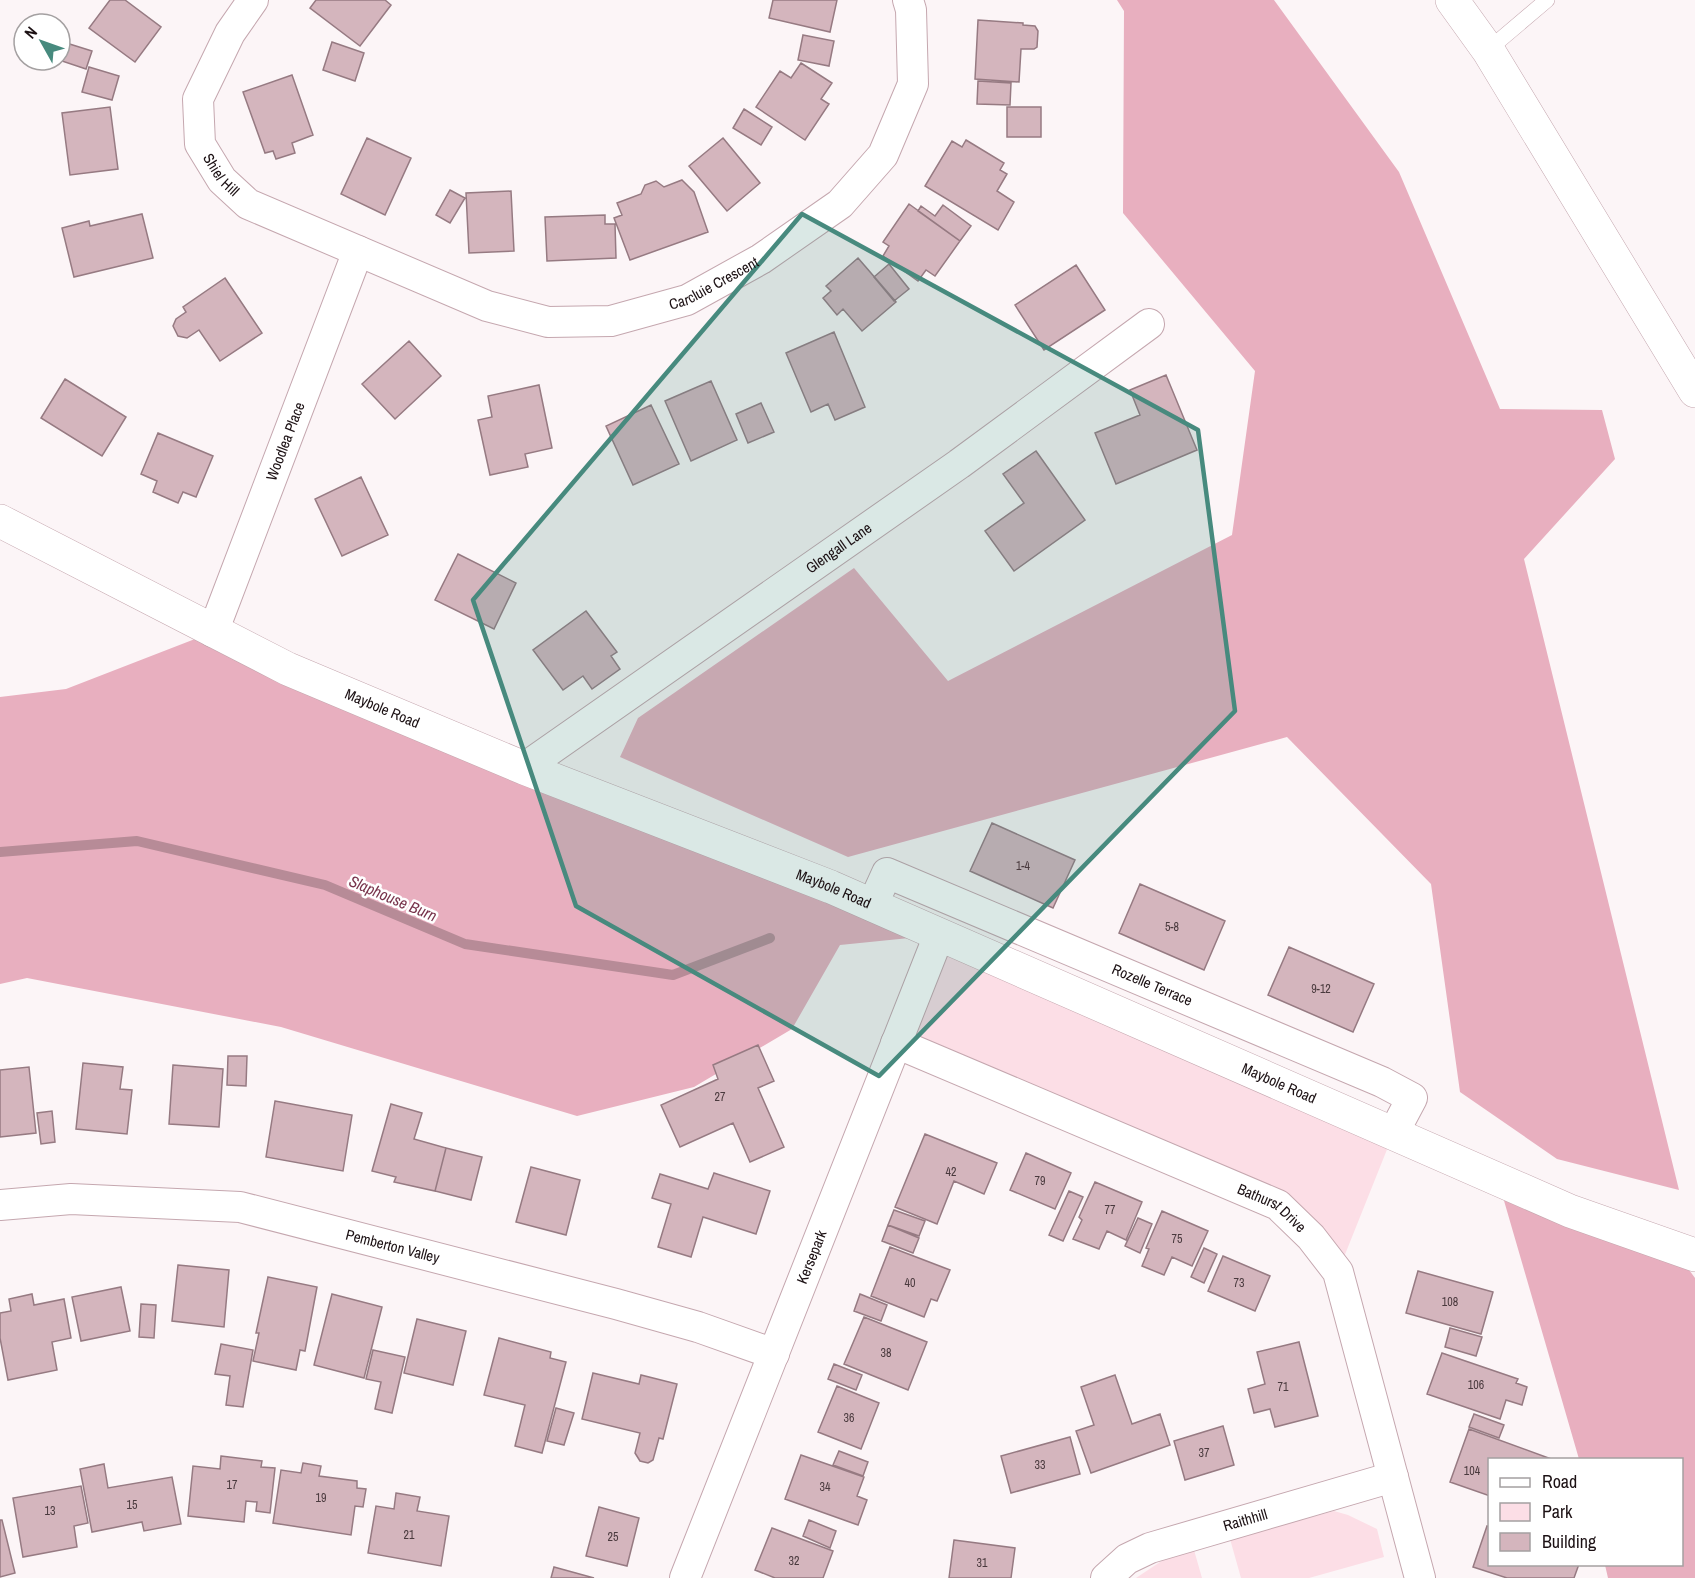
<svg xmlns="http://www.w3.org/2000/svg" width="1695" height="1578" font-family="'Archivo Narrow',sans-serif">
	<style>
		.green { fill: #fcdee6 }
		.forest { fill: #e8afbf }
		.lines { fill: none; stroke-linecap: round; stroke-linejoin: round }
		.stream { stroke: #b78b97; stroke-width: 10 }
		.building { fill: #d4b5bd; stroke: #967a82; stroke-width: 1.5 }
		.lane-casing { stroke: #c5a7af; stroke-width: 16 }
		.street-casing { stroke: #c5a7af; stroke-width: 32 }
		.primary-casing { stroke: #c5a7af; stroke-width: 34 }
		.highway-casing { stroke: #c5a7af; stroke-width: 34 }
		.lane { stroke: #fff; stroke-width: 15 }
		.street { stroke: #fff; stroke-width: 30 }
		.primary { stroke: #fff; stroke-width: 33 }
		.highway { stroke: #fff; stroke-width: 33 }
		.marked { fill: #478a7e; fill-opacity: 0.2; stroke: #478a7e; stroke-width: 4.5; stroke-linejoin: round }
		.labels { text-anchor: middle; stroke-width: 5; stroke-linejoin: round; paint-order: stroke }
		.number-label { font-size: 12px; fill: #4a3a3e }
		.street-label { font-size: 15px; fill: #1c1114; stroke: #fff }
		.water-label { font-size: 16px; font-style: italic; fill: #78344c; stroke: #fff }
	</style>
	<rect width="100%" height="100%" fill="#fcf5f7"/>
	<path class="green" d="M939 935 1394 1132 1338 1272 1311 1237 896 1043Z
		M1334 1511 1348 1515 1377 1529 1384 1557 1309 1578H1241L1230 1539Z
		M1194 1550 1202 1578H1136L1166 1558Z"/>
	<path class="forest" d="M1117 0H1274L1399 172 1500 409 1602 410 1615 459 1524 559 1679 1190 1557 1159 1460 1092 1431 884 1287 737 848 857 620 757 638 718 854 568 948 681 1232 535 1255 371 1123 213 1124 11Z
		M213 632 939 935 840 945 792 1029 694 1087 577 1116 281 1027 27 978 0 984V697L66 689Z
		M1498 1180 1672 1247 1695 1278V1578H1608L1605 1565 1682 1564V1460L1579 1459Z"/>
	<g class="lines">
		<path class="stream" d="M0 852 137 841 325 885 465 944 673 975 770 938"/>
	</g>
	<path class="building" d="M110 0H125L161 27 135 62 89 28Z
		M316 0H385L391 5 360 46 310 8Z
		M773 0H837L830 32 769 18Z
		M978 20 1023 23V25L1035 26 1038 31 1037 47 1034 49H1021L1019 82 975 79Z
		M803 35 834 41 829 66 798 60Z
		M60 41 92 51 86 69 59 60Z
		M332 42 364 53 355 81 323 70Z
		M801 63 832 83 821 99 829 104 805 140 756 107 780 71 791 78Z
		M89 67 119 76 112 100 82 92Z
		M292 75 313 135 292 143 295 153 276 159 273 151 265 153 243 92Z
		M978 81 1011 83 1010 105 977 104Z
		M110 107 118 169 70 175 62 113Z
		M1007 107H1041V137H1007Z
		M744 109 772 127 761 145 733 128Z
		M367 138 411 158 385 215 341 194Z
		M723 138 760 183 727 211 689 166Z
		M966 140 1004 163 1000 170 1007 174 997 191 1014 202 998 230 925 186 952 141 962 147Z
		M682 180 694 192 708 232 630 260 614 218 622 215 617 203 641 194 645 185 656 181 664 187Z
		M450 190 465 198 450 223 436 215Z
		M511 191 514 251 469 253 466 193Z
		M909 204 960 241 935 276 926 270 918 281 883 256 889 246 883 242Z
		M943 205 971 226 960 241 918 211 921 206 935 216Z
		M142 214 153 258 74 277 62 228 89 221 90 226Z
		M605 215V224H615L616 258 547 261 545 217Z
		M858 258 896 302 862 331 843 309 837 315 823 298 831 291 826 286Z
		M889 264 909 289 894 301 874 277Z
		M1076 265 1105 310 1044 350 1015 305Z
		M225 278 262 333 220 361 199 330 187 338 178 336 173 326 176 319 186 312 183 307Z
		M834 332 865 407 835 420 828 404 811 412 786 353Z
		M409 341 441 376 395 419 362 384Z
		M1166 375 1197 450 1116 484 1095 433 1140 415 1130 390Z
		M65 379 126 417 102 456 41 418Z
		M711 381 737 440 691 461 665 401Z
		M539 385 552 448 525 454 528 467 490 475 478 420 492 417 488 396Z
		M761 403 774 432 748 443 736 414Z
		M651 405 679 464 633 485 606 426Z
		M158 433 213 456 196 497 183 492 178 503 153 492 157 481 141 474Z
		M1036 451 1085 520 1014 571 985 531 1024 503 1003 474Z
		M361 477 388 535 342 556 315 499Z
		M458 554 516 583 494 629 435 600Z
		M586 611 617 652 611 656 620 669 592 689 583 676 563 690 533 650Z
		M992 823 1075 860 1053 908 970 871Z
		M1140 884 1225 921 1204 970 1119 933Z
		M1289 947 1374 984 1353 1032 1268 995Z
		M758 1045 774 1081 758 1088 784 1147 750 1162 733 1123 680 1147 661 1105 718 1079 713 1065Z
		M228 1056H247L246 1086 227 1085Z
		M83 1063 123 1067 120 1089 132 1090 127 1134 76 1129Z
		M173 1065 223 1069 219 1127 169 1124Z
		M29 1067 36 1133 0 1137V1070Z
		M275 1101 352 1115 343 1171 266 1157Z
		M391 1104 422 1113 414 1139 446 1148 435 1191 394 1182 396 1177 372 1171Z
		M52 1111 55 1142 41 1144 37 1113Z
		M925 1134 997 1163 984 1194 954 1181 937 1224 895 1207Z
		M446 1148 482 1157 471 1200 435 1191Z
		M1026 1153 1071 1173 1055 1209 1010 1190Z
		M531 1167 580 1180 566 1235 516 1222Z
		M714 1173 770 1191 756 1234 703 1217 691 1257 658 1247 671 1204 652 1198 660 1174 708 1189Z
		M1095 1182 1142 1202 1126 1240 1107 1231 1099 1249 1073 1239 1082 1220 1079 1217Z
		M1069 1191 1083 1197 1063 1241 1049 1235Z
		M894 1210 925 1221 919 1236 888 1225Z
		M1162 1211 1208 1231 1192 1266 1172 1257 1164 1275 1142 1266 1149 1249 1146 1248Z
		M1138 1218 1152 1224 1140 1253 1125 1246Z
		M888 1225 919 1238 913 1253 882 1241Z
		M890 1247 950 1270 937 1301 931 1299 924 1317 871 1296Z
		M1204 1248 1217 1254 1204 1283 1191 1277Z
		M1223 1256 1270 1276 1255 1311 1208 1291Z
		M178 1265 229 1270 224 1327 172 1321Z
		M1418 1271 1493 1292 1481 1334 1406 1313Z
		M268 1277 317 1287 305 1351 300 1350 296 1370 253 1361 259 1333H256Z
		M121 1287 130 1331 81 1341 72 1297Z
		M32 1294 34 1305 64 1299 71 1338 52 1342 57 1370 8 1380 0 1338V1313L11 1311 9 1299Z
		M332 1294 382 1307 364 1378 314 1365Z
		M860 1294 887 1305 881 1321 854 1311Z
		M141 1304 156 1305 154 1338 139 1337Z
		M864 1317 927 1342 908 1390 844 1364Z
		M417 1319 466 1331 453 1385 404 1373Z
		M1450 1328 1482 1337 1476 1356 1445 1347Z
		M499 1338 551 1352 550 1358 566 1362 542 1453 515 1446 525 1405 484 1395Z
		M1299 1342 1318 1416 1275 1427 1270 1409 1254 1413 1248 1389 1265 1384 1257 1352Z
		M221 1344 253 1350 243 1407 226 1405 230 1376 215 1374Z
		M373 1350 405 1357 392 1413 375 1409 381 1382 366 1379Z
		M1442 1353 1518 1379 1516 1383 1527 1387 1522 1405 1506 1400 1500 1419 1427 1394Z
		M834 1364 862 1375 856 1390 828 1379Z
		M593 1373 639 1384 641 1375 677 1384 663 1439 659 1438 653 1460 648 1463 640 1461 635 1453 640 1433 582 1419Z
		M1115 1375 1132 1424 1160 1414 1170 1445 1091 1473 1076 1431 1094 1425 1081 1387Z
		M837 1386 879 1403 861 1449 818 1432Z
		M556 1408 574 1413 564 1445 547 1441Z
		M1474 1414 1504 1425 1499 1438 1469 1427Z
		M1223 1426 1234 1465 1185 1480 1174 1441Z
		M1469 1429 1554 1460H1490V1496L1450 1482Z
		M1070 1437 1080 1474 1011 1493 1001 1456Z
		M839 1451 868 1462 863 1476 833 1465Z
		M801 1455 864 1477 857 1496 867 1500 858 1525 785 1499Z
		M221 1456 262 1461 261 1467 275 1468 270 1513 256 1511 257 1502 246 1501 244 1522 188 1516 193 1466 220 1469Z
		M303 1463 321 1466 319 1476 357 1481V1488L366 1489 363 1507 355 1506 351 1535 273 1523 281 1470 301 1473Z
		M104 1464 108 1488 172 1477 181 1524 144 1531 142 1522 92 1532 80 1469Z
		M81 1486 88 1523 74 1526 77 1547 23 1557 13 1498Z
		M396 1493 420 1497 417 1511 449 1516 441 1566 368 1553 376 1506 394 1509Z
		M599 1507 639 1518 627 1566 586 1556Z
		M0 1520H2L15 1573 0 1577Z
		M809 1520 836 1531 830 1548 803 1536Z
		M1487 1526 1490 1527V1564H1579L1574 1578H1507L1473 1567Z
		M772 1528 833 1551 823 1578H775L755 1570Z
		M954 1540 1015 1548 1011 1578H949Z
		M554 1567 594 1578H551Z"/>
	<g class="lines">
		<defs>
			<path id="lane" d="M1488 50 1547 0"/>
			<g id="street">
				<path id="s1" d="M253 0 230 33 198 99 200 144 222 180 248 204 487 306 548 322 611 321 687 300 761 259 840 204 883 155 913 84 911 10 908 0"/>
				<path id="s2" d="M213 632 358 251"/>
				<path id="s3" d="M524 768 959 464 1149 324"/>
				<path id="s4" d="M872 906 887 873 1382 1082 1412 1098 1394 1132"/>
				<path id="s5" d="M896 1043 1278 1205 1311 1237 1338 1272 1420 1578"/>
				<path id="s6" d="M0 1205 71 1199 240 1207 616 1304 698 1327 774 1354"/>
				<path id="s7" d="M685 1578 939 935"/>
				<path id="s8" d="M1106 1578 1127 1559 1150 1548 1393 1477"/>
			</g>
			<g id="primary">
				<path id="s9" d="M0 521 288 669 524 768 831 887 1570 1211 1695 1255"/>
			</g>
			<path id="highway" d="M1452 0 1488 50 1695 391"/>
		</defs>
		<use href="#lane" class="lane-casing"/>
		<use href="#street" class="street-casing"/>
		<use href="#primary" class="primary-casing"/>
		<use href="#highway" class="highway-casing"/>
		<use href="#lane" class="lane"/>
		<use href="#street" class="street"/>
		<use href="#primary" class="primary"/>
		<use href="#highway" class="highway"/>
	</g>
	<path class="marked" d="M802 214 1198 430 1235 711 879 1076 576 906 473 600Z"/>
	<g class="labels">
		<g class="number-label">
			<text x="1023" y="870">1-4</text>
			<text x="1172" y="931">5-8</text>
			<text x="1321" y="993">9-12</text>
			<text x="720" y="1101">27</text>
			<text x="951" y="1176">42</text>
			<text x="1040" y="1185">79</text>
			<text x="1110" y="1214">77</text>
			<text x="1177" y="1243">75</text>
			<text x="910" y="1287">40</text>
			<text x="1239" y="1287">73</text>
			<text x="1450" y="1306">108</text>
			<text x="886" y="1357">38</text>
			<text x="1476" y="1389">106</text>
			<text x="1283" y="1391">71</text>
			<text x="849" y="1422">36</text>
			<text x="1204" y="1457">37</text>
			<text x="1040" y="1469">33</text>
			<text x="1472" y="1475">104</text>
			<text x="232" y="1489">17</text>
			<text x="825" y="1491">34</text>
			<text x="321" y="1502">19</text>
			<text x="132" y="1509">15</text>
			<text x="50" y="1515">13</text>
			<text x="409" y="1539">21</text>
			<text x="613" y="1541">25</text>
			<text x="794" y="1565">32</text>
			<text x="982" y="1567">31</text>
		</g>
		<g class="street-label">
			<text dy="5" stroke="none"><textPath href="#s1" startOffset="196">Shiel Hill</textPath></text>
			<text dy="5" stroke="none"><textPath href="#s1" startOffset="732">Carcluie Crescent</textPath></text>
			<text dy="5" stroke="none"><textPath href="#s2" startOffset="204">Woodlea Place</textPath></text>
			<text dy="5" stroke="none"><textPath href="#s3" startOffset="384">Glengall Lane</textPath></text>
			<text dy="5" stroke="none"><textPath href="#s9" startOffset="426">Maybole Road</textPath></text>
			<text dy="5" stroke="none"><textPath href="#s9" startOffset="912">Maybole Road</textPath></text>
			<text dy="5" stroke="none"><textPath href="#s4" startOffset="324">Rozelle Terrace</textPath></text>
			<text dy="5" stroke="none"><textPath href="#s9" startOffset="1398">Maybole Road</textPath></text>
			<text dy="5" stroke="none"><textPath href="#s5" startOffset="411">Bathurst Drive</textPath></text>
			<text dy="5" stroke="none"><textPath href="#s6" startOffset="398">Pemberton Valley</textPath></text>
			<text dy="5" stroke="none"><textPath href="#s7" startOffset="345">Kersepark</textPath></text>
			<text dy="5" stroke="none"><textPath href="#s8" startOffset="153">Raithhill</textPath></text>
		</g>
		<g class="water-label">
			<text transform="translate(393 898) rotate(23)" y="6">Slaphouse Burn</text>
		</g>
	</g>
	<rect x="1488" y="1458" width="195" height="108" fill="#ffffff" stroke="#a4a0a1" stroke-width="1.5"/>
	<rect x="1500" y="1478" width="30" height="9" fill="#ffffff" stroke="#a4a0a1" stroke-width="1.5"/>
	<text x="1542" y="1488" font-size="18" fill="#1c1114">Road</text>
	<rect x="1500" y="1503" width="30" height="18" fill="#fcdee6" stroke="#a4a0a1" stroke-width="1.5"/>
	<text x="1542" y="1518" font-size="18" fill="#1c1114">Park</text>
	<rect x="1500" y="1533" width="30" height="18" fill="#d4b5bd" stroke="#a4a0a1" stroke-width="1.5"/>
	<text x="1542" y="1548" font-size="18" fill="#1c1114">Building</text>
	<g transform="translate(42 42) rotate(310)"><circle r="28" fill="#ffffff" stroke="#a4a0a1" stroke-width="1.5"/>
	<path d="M0-4.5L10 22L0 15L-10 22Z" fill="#478a7e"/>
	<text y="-9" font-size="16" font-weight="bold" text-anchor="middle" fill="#1c1114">N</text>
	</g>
</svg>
